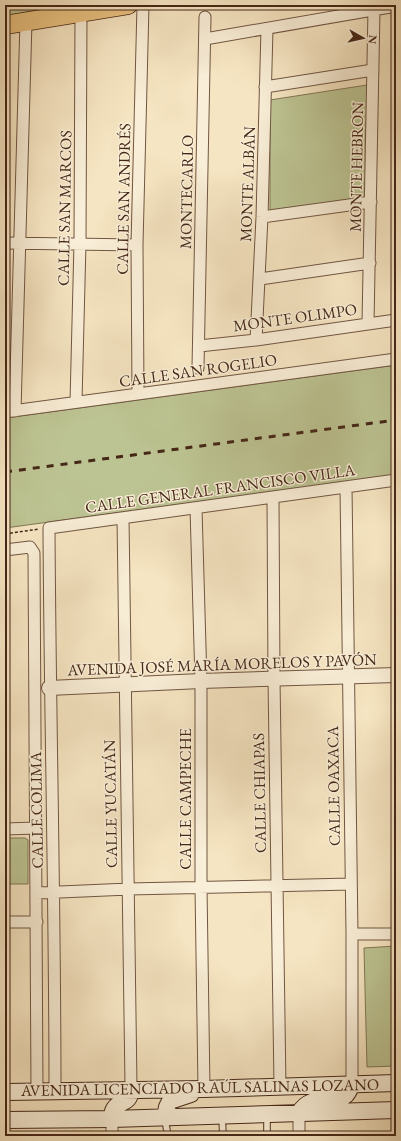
<svg xmlns="http://www.w3.org/2000/svg" width="401" height="1141" font-family="'EB Garamond',serif">
	<style>
		.green { fill: #bdc493; stroke: #817655 }
		.lines { fill: none; stroke-linecap: round; stroke-linejoin: round }
		.service-casing { stroke: #715642; stroke-width: 8 }
		.minor-casing { stroke: #715642; stroke-width: 13 }
		.tertiary-casing { stroke: #715642; stroke-width: 16 }
		.secondary-casing { stroke: #452717; stroke-width: 18 }
		.primary-casing { stroke: #452717; stroke-width: 20 }
		.path { stroke: #452717; stroke-width: 1.5; stroke-dasharray: 3 2; stroke-linecap: butt }
		.service { stroke: #f9eed7; stroke-width: 5.5 }
		.minor { stroke: #f9eed7; stroke-width: 11 }
		.tertiary { stroke: #f9eed7; stroke-width: 14 }
		.secondary { stroke: #f9eed7; stroke-width: 16 }
		.primary { stroke: #ebc281; stroke-width: 18 }
		.rail { stroke: #452717; stroke-width: 3; stroke-dasharray: 7 7; stroke-linecap: butt }
		.labels { text-anchor: middle; stroke-width: 3; stroke-linejoin: round; paint-order: stroke }
		.street-label { font-size: 16px; fill: #452717; stroke: #f9eed7 }
	</style>
	<rect width="100%" height="100%" fill="#f6e5c2"/>
	<filter id="stains"><feTurbulence type="fractalNoise" baseFrequency=".005" numOctaves="4"/><feColorMatrix values="0 0 0 0 .2 0 0 0 0 .09 0 0 0 0 .02 0 0 0 .5 -.17"/></filter>
	<radialGradient id="worn" r=".72"><stop offset=".6" stop-color="#630" stop-opacity="0"/><stop offset="1" stop-color="#630" stop-opacity=".3"/></radialGradient>
	<path class="green" d="M5 5H44L40 10 5 16Z
		M367 85 365 198 270 214V100Z
		M396 365V475L5 528V418Z
		M5 838H25L28 840V884H5Z
		M396 946V1066L367 1067 364 948Z"/>
	<g class="lines">
		<defs>
			<path id="service" d="M222 1116 223 1136
				M267 1116V1136
				M165 1120 168 1136"/>
			<path id="minor" d="M205 39 396 6
				M265 87 373 70
				M262 217 371 202
				M5 243 137 245
				M260 279 370 263
				M368 323 374 10
				M256 340 262 217 267 29
				M199 346 256 340 396 320
				M198 368 205 17
				M138 394 137 245 143 5
				M76 402 80 243 81 13
				M15 411 26 21
				M5 412 396 359
				M346 487 352 934V1084
				M273 498 274 679 280 1087
				M196 508 201 681V887L204 1089
				M123 518C124 708 129 899 131 1090
				M5 550 30 547 34 553 37 1091
				M5 829 36 828
				M37 893 129 889 351 884
				M5 922H37
				M352 934H396
				M55 1091C55 903 50 715 49 528L396 480
				M112 1119V1136
				M299 1136V1113"/>
			<path id="tertiary" d="M49 688 201 681 396 675"/>
			<path id="secondary" d="M5 1092 204 1089 396 1083
				M299 1113C313 1091 332 1107 346 1095 349 1092 350 1088 352 1084
				M165 1117 167 1107 170 1101 191 1094
				M112 1119C112 1116 112 1112 114 1109 120 1099 129 1106 131 1090
				M5 1120 112 1119 396 1110"/>
			<path id="primary" d="M5 25 128 5"/>
		</defs>
		<use href="#service" class="service-casing"/>
		<use href="#minor" class="minor-casing"/>
		<use href="#tertiary" class="tertiary-casing"/>
		<use href="#secondary" class="secondary-casing"/>
		<use href="#primary" class="primary-casing"/>
		<path class="path" d="M5 534 39 529"/>
		<use href="#service" class="service"/>
		<use href="#minor" class="minor"/>
		<use href="#tertiary" class="tertiary"/>
		<use href="#secondary" class="secondary"/>
		<use href="#primary" class="primary"/>
		<path class="rail" d="M5 472 396 420"/>
	</g>
	<g class="labels">
		<g class="street-label">
			<text transform="translate(356 167) rotate(-89)" y="6">MONTE HEBRON</text>
			<text transform="translate(247 184) rotate(-88)" y="6">MONTE ALBÁN</text>
			<text transform="translate(186 192) rotate(-89)" y="6">MONTECARLO</text>
			<text transform="translate(123 199) rotate(-89)" y="6">CALLE SAN ANDRÉS</text>
			<text transform="translate(64 208) rotate(-89)" y="6">CALLE SAN MARCOS</text>
			<text transform="translate(295 317) rotate(-8)" y="6">MONTE OLIMPO</text>
			<text transform="translate(198 370) rotate(-8)" y="6">CALLE SAN ROGELIO</text>
			<text transform="translate(220 488) rotate(-8)" y="6">CALLE GENERAL FRANCISCO VILLA</text>
			<text transform="translate(222 664) rotate(-2)" y="6">AVENIDA JOSÉ MARÍA MORELOS Y PAVÓN</text>
			<text transform="translate(333 786) rotate(-91)" y="6">CALLE OAXACA</text>
			<text transform="translate(259 793) rotate(-91)" y="6">CALLE CHIAPAS</text>
			<text transform="translate(185 799) rotate(-90)" y="6">CALLE CAMPECHE</text>
			<text transform="translate(110 804) rotate(-91)" y="6">CALLE YUCATÁN</text>
			<text transform="translate(36 810) rotate(-91)" y="6">CALLE COLIMA</text>
			<text transform="translate(200 1087) rotate(-1)" y="6">AVENIDA LICENCIADO RAÚL SALINAS LOZANO</text>
		</g>
	</g>
	<rect width="401" height="1141" fill="none" stroke="#f6e5c2" stroke-width="20"/>
	<rect x="6" y="6" width="389" height="1129" fill="none" stroke="#452717" stroke-width="2"/>
	<rect x="10" y="10" width="381" height="1121" fill="none" stroke="#452717"/>
	<g transform="translate(363 38) rotate(98)" stroke="#f9eed7" stroke-width="3" paint-order="stroke">
	<path d="M0-3L7 15L0 10L-7 15Z" fill="#452717"/>
	<text y="-6" font-size="11" font-weight="bold" text-anchor="middle" fill="#452717">N</text>
	</g>
	<rect width="100%" height="100%" filter="url(#stains)"/>
	<rect width="100%" height="100%" fill="url(#worn)"/>
</svg>
